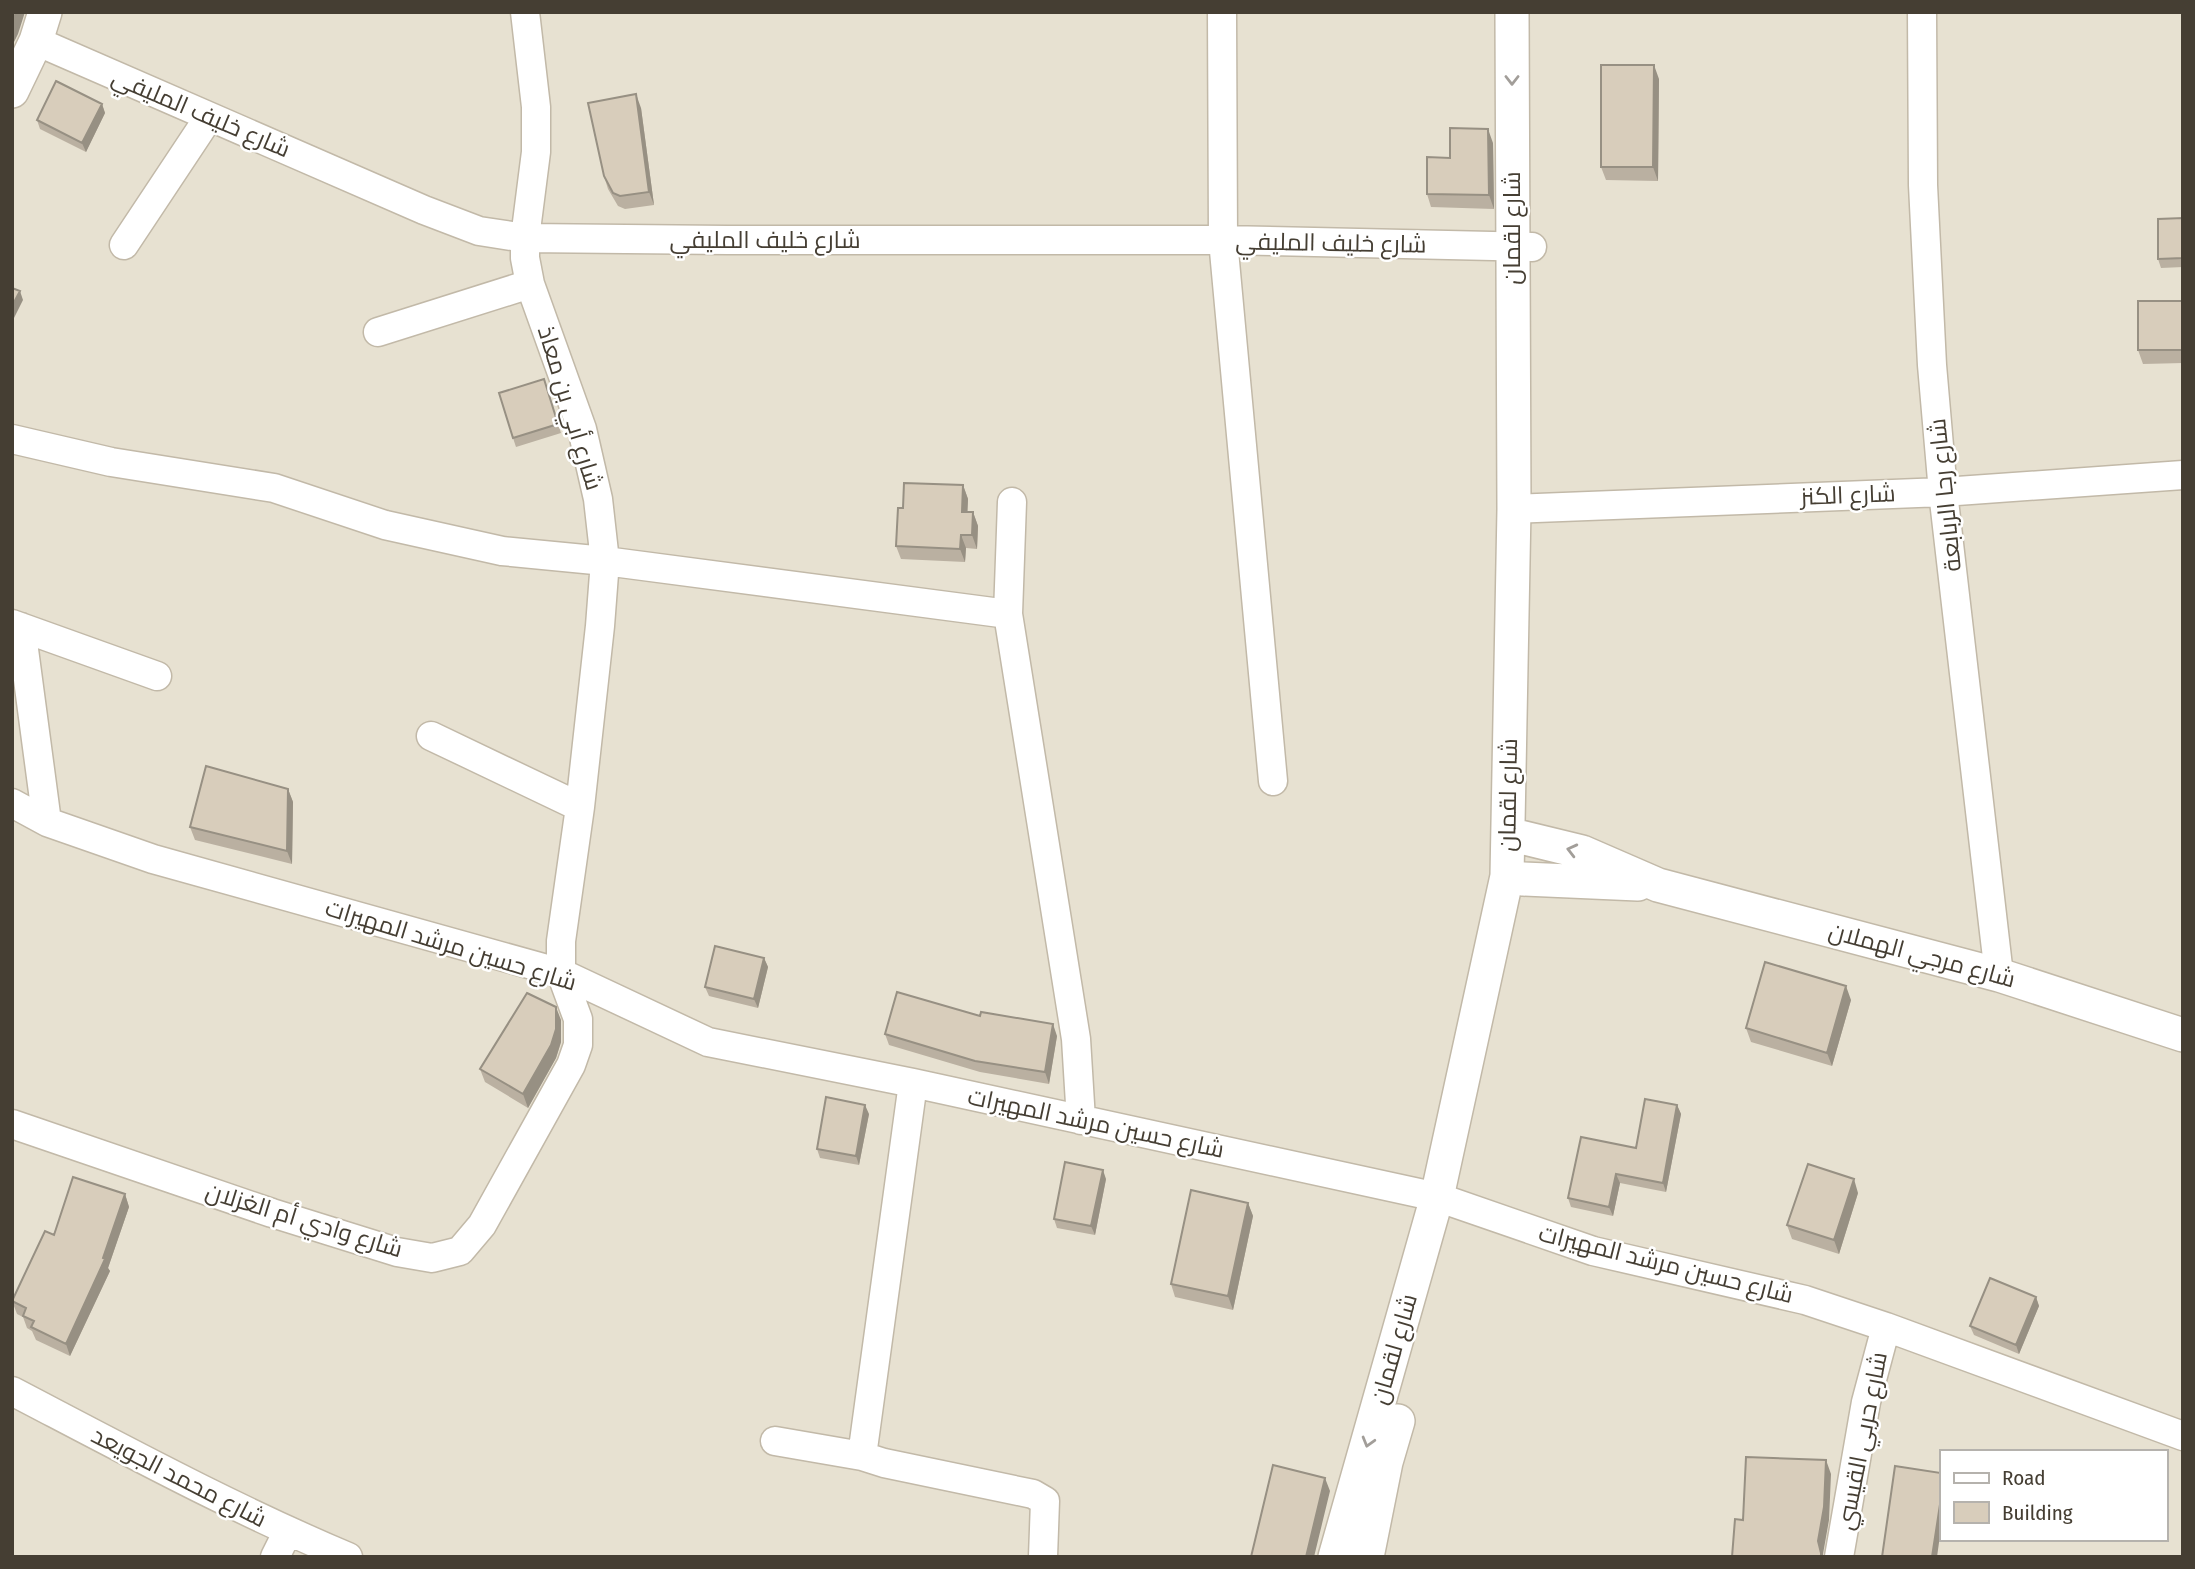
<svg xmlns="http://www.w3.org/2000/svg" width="2195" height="1569" font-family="'Fira Sans Condensed',Cairo,sans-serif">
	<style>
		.residential { fill: #e7e1d1; fill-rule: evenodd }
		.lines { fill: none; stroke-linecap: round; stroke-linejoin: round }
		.minor-casing { stroke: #c2b9a8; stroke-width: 31 }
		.tertiary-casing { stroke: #c2b9a8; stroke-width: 36 }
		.minor { stroke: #fff; stroke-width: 28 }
		.tertiary { stroke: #fff; stroke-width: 33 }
		.wall { fill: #bab0a1 }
		.shaded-wall { fill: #979083 }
		.building { fill: #d8cdbb; stroke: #979083; stroke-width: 2 }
		.oneway { stroke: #a29e99 }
		.labels { text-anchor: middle; stroke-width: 5; stroke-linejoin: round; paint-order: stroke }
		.street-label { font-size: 24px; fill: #453e33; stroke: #fff }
	</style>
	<rect width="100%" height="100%" fill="#f3eee3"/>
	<path class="residential" d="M12 12H2183V1557H12ZM1941 1452H2165V1539H1941Z"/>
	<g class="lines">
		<defs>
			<path id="minor" d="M1222 12 1223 240 1273 781
				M1922 12 1923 185 1932 365 1943 492 1999 975
				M36 41 424 210 479 231 525 238 727 240H1223L1532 247
				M124 245 209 117
				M378 332 530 284
				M12 439 111 462 274 488 385 525 502 551 605 561 1008 614
				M1012 502 1008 614 1076 1039 1081 1120
				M1514 509 1943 492 2183 475
				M12 624 157 676
				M21 627 47 822
				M431 736 580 807
				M12 803 47 822 153 859 561 973 708 1042 913 1083 1437 1197 1593 1251 1805 1300 1886 1327 2183 1436
				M913 1083 862 1456 884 1463 1033 1494 1045 1501 1043 1557
				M12 1124 272 1213 397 1252 432 1258 460 1251 482 1225 571 1065 578 1045V1019L561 973V941L580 807 600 626 605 561 598 499 582 429 530 284 525 258V238L536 152V107L525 12
				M12 1391C123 1449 232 1508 348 1557
				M775 1441 862 1456
				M275 1557 288 1531
				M1839 1557 1866 1402 1886 1327"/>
			<path id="tertiary" d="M12 91 36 41 45 12
				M1508 834 1582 852 1658 885 1999 975 2183 1035
				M1507 876 1523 879 1638 884
				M1335 1557 1437 1197 1507 876 1514 509 1512 12
				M1367 1557 1386 1462 1398 1421"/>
		</defs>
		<use href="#minor" class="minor-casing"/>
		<use href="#tertiary" class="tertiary-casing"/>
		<use href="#minor" class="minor"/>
		<use href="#tertiary" class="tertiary"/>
	</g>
	<path class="wall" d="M1659 79 1658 181 1606 180 1601 167Z
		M102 104 105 113 86 152 40 129 37 120Z
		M641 108 654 205 625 209 618 206 608 189 604 176Z
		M1493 143 1494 209 1431 207 1427 194 1450 158Z
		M2183 218V267L2161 268 2158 259Z
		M2183 301V363L2143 364 2138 350Z
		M544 379 561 433 516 447 513 438Z
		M963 485 968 499 967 512H973L978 526 977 549 966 548 965 562 901 559 896 546 903 508Z
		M288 789 293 802 292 864 195 840 190 827Z
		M764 958 768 967 758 1008 709 996 705 987Z
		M1851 1000 1832 1066 1751 1042 1746 1028Z
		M980 1016 1057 1036 1049 1084 980 1072 889 1045 885 1034Z
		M561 1020V1042L556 1058 528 1108 485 1082 480 1069Z
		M1677 1105 1681 1114 1666 1192 1620 1183 1613 1216 1571 1207 1568 1198 1636 1148Z
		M869 1114 859 1165 820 1158 817 1149Z
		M1106 1179 1095 1235 1057 1228 1054 1219Z
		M1858 1193 1839 1254 1792 1239 1787 1225Z
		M125 1194 129 1207 108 1268 110 1271 70 1356 36 1340 32 1331 27 1328 23 1317 17 1314 12 1301 54 1235Z
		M1248 1203 1253 1216 1233 1310 1175 1297 1171 1284Z
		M2036 1297 2039 1306 2019 1354 1974 1335 1970 1326Z"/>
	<path class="shaded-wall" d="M16 12H25L18 34 12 46V24Z
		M1654 65 1659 79 1658 181 1653 167Z
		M636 94 641 108 654 205 649 192Z
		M102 104 105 113 86 152 82 143Z
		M1488 129 1493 143 1494 209 1489 195Z
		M20 291 23 300 12 322V306Z
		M963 485 968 499 967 525 962 512Z
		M973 512 978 526 977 549 972 535Z
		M961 535 966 548 965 562 960 549Z
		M288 789 293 802 292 864 287 851Z
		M764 958 768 967 758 1008 754 999Z
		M1846 986 1851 1000 1832 1066 1827 1053Z
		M556 1007 561 1020V1042L556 1058 528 1108 523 1094Z
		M1053 1024 1057 1036 1049 1084 1045 1072Z
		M865 1105 869 1114 859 1165 856 1156Z
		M1677 1105 1681 1114 1666 1192 1663 1183Z
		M1103 1170 1106 1179 1095 1235 1091 1226Z
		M1616 1174 1620 1183 1613 1216 1609 1207Z
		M1854 1179 1858 1193 1839 1254 1834 1240Z
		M125 1194 129 1207 108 1268 110 1271 70 1356 66 1344 103 1258Z
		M1248 1203 1253 1216 1233 1310 1228 1296Z
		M2036 1297 2039 1306 2019 1354 2016 1345Z
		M1826 1460 1831 1474 1829 1520 1823 1554V1557H1821L1818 1541Z
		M1325 1478 1330 1491 1314 1557H1306Z
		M1941 1498V1528L1937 1557H1932Z"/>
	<path class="building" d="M12 12H16L12 24Z
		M1601 65H1654L1653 167H1601Z
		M56 81 102 104 82 143 37 120Z
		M636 94 649 192 620 196 613 193 604 176 588 103Z
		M1450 128 1488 129 1489 195 1427 194V157L1450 158Z
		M2183 218V258L2158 259V219Z
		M12 288 20 291 12 306Z
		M2138 301H2183V350H2138Z
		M544 379 558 424 513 438 499 393Z
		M904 483 963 485 962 512H973L972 535H961L960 549 896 546 898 508H903Z
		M206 766 288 789 287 851 190 827Z
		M715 946 764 958 754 999 705 987Z
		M1765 962 1846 986 1827 1053 1746 1028Z
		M897 992 980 1016 981 1012 1053 1024 1045 1072 975 1061 885 1034Z
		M527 993 556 1007V1029L551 1045 523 1094 480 1069Z
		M826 1097 865 1105 856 1156 817 1149Z
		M1645 1099 1677 1105 1663 1183 1616 1174 1609 1207 1568 1198 1581 1137 1636 1148Z
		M1065 1162 1103 1170 1091 1226 1054 1219Z
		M1808 1164 1854 1179 1834 1240 1787 1225Z
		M73 1177 125 1194 103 1258 105 1259 66 1344 31 1327 34 1321 23 1316 26 1308 12 1301 45 1231 54 1235Z
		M1191 1190 1248 1203 1228 1296 1171 1284Z
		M1990 1278 2036 1297 2016 1345 1970 1326Z
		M1746 1457 1826 1460 1824 1507 1818 1541 1821 1553V1557H1732L1735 1519 1743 1520Z
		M1273 1465 1325 1478 1306 1557H1251Z
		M1895 1466 1941 1473V1498L1932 1557H1882Z"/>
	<defs><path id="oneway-chevron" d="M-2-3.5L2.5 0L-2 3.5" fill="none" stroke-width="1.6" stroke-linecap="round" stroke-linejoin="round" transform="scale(1.75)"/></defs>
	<g class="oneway">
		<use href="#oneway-chevron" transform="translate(1512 80) rotate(90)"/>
		<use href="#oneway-chevron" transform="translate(1572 850) rotate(-166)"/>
		<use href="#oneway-chevron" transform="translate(1368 1442) rotate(106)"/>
	</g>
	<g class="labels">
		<g class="street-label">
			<text transform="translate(201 113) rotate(23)" y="8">شارع خليف المليفي</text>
			<text transform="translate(1512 228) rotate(-90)" y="8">شارع لقمان</text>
			<text x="765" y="248">شارع خليف المليفي</text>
			<text transform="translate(1331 243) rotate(1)" y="8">شارع خليف المليفي</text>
			<text transform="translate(570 408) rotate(73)" y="8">شارع أبي بن معاذ</text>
			<text transform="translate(1848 495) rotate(-2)" y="8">شارع الكنز</text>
			<text transform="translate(1945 495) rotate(-96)" y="8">شارع رجا الربابعة</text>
			<text transform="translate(1508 795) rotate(-89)" y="8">شارع لقمان</text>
			<text transform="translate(451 945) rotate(17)" y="8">شارع حسين مرشد المهيرات</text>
			<text transform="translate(1922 955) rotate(15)" y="8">شارع مرجي الهملان</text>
			<text transform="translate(1096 1123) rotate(12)" y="8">شارع حسين مرشد المهيرات</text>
			<text transform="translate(304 1220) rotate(17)" y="8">شارع وادي أم الغزلان</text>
			<text transform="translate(1666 1264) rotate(14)" y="8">شارع حسين مرشد المهيرات</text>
			<text transform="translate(1394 1349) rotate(-74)" y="8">شارع لقمان</text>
			<text transform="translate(1862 1441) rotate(-79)" y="8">شارع حربي القيسي</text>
			<text transform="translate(179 1477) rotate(27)" y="8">شارع محمد الجويعد</text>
		</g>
	</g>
	<rect width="2195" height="1569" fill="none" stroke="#453e33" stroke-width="28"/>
	<rect x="1940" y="1450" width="228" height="91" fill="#ffffff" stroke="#b5b2ad" stroke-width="2"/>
	<rect x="1954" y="1473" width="35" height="10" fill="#ffffff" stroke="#b5b2ad" stroke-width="2"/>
	<text x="2002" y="1485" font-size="21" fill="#453e33">Road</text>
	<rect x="1954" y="1502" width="35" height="21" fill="#d8cdbb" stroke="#b5b2ad" stroke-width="2"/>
	<text x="2002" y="1520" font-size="21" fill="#453e33">Building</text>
</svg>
